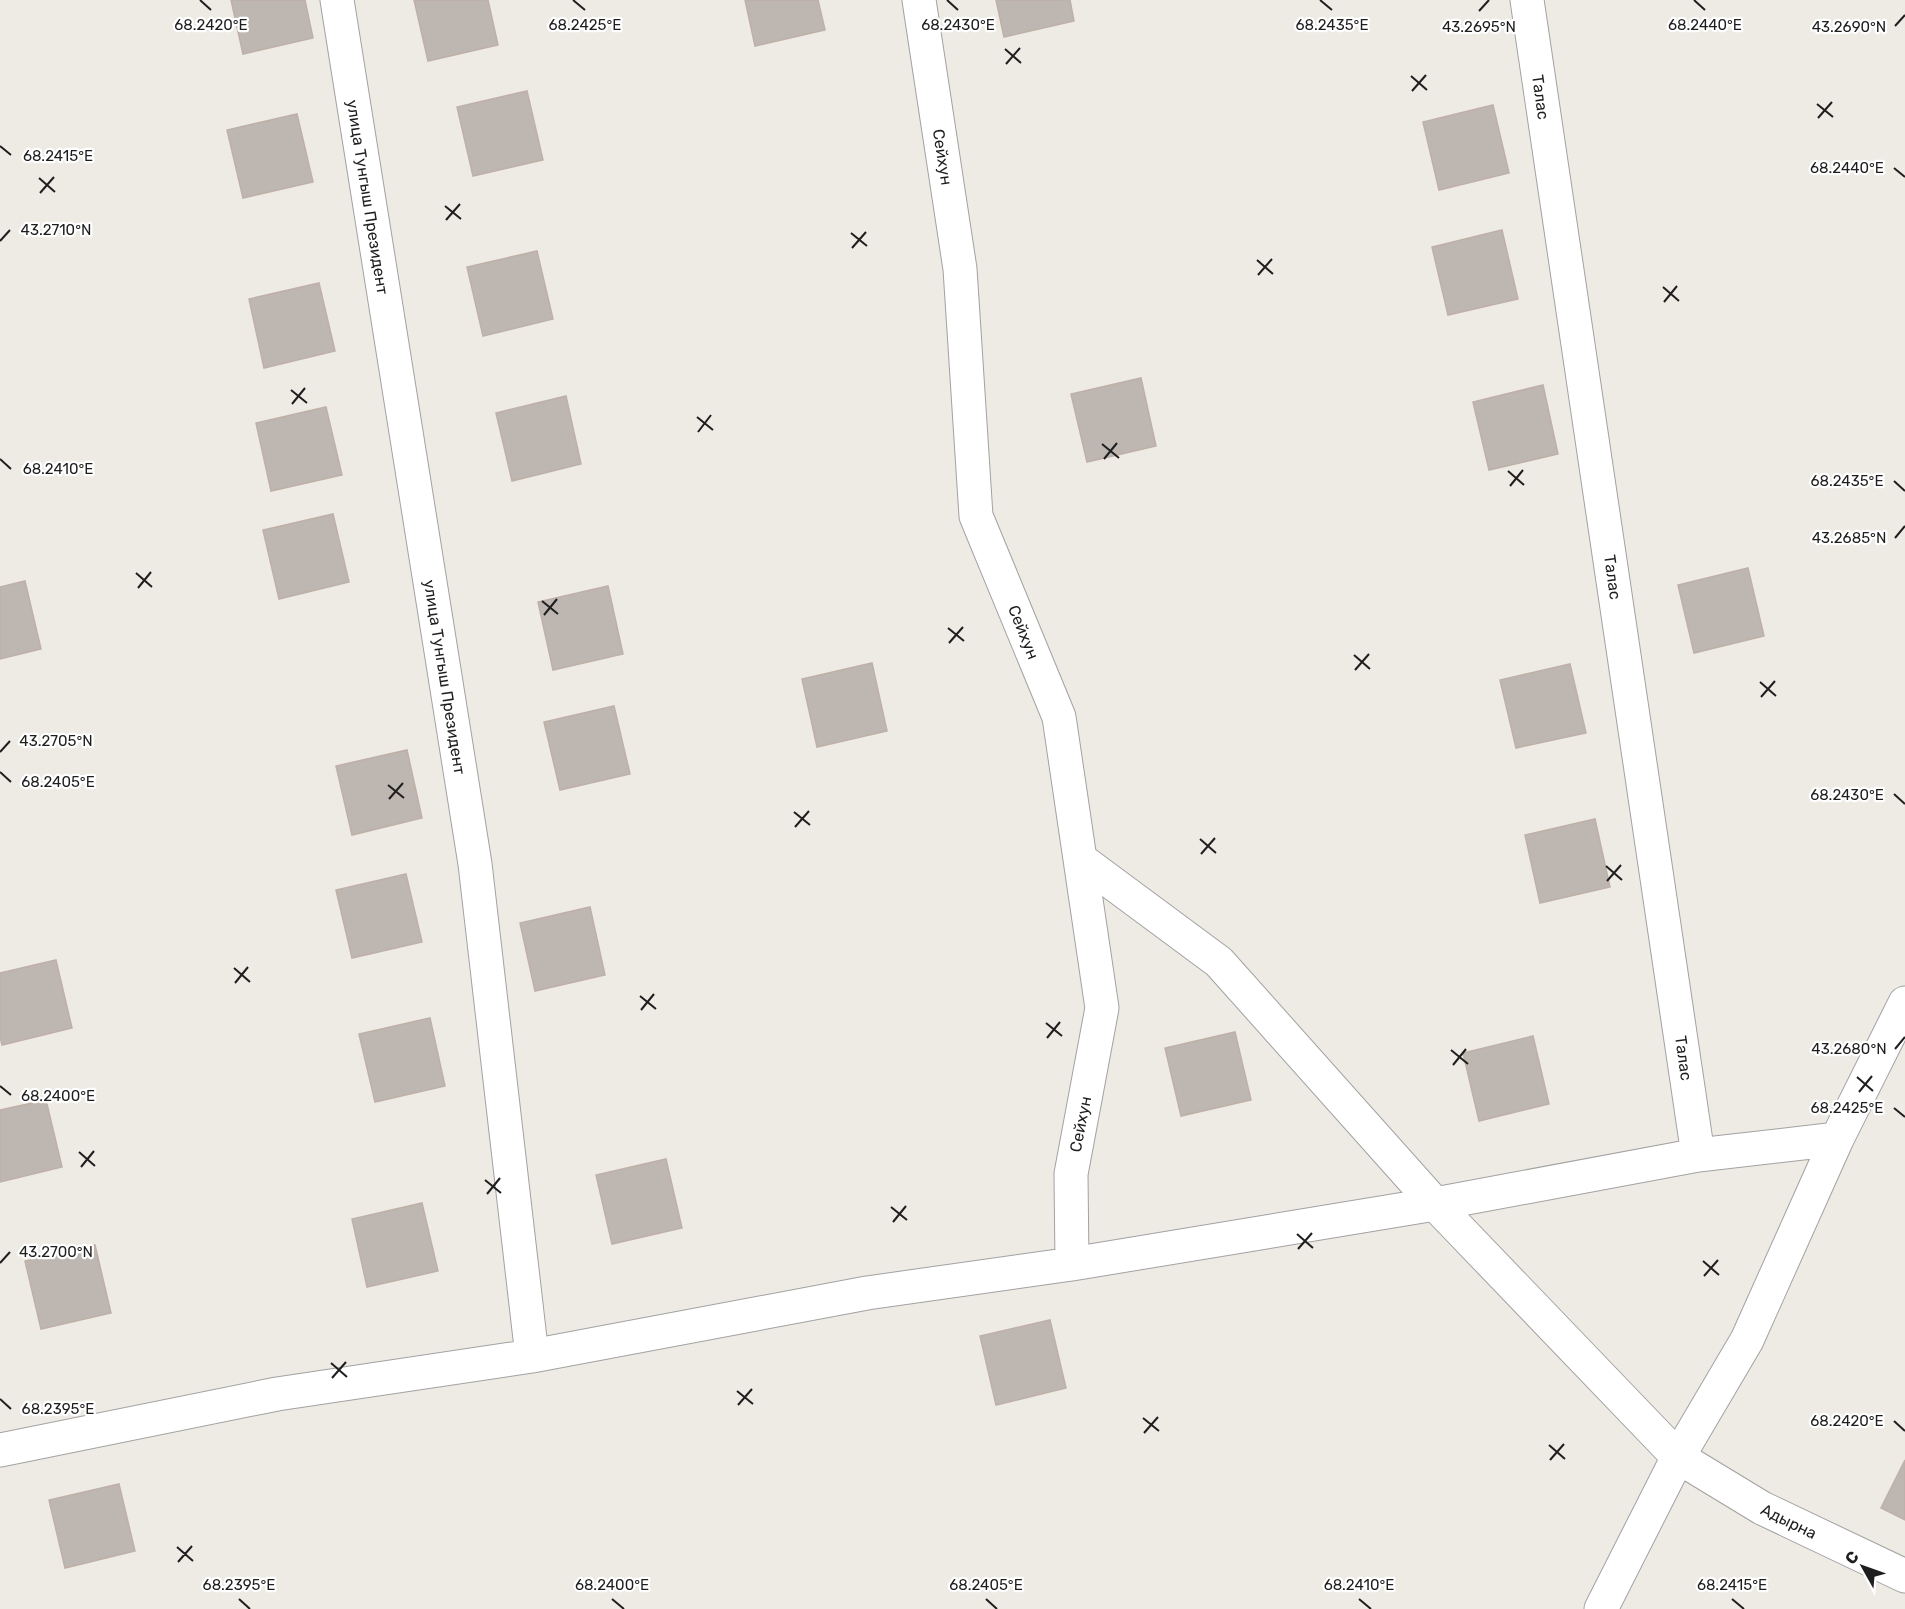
<svg xmlns="http://www.w3.org/2000/svg" width="1905" height="1609" font-family="Rubik,sans-serif">
	<style>
		.building { fill: #beb6b1; stroke: #bfb0a7; stroke-width: 1.5 }
		.lines { fill: none; stroke-linecap: round; stroke-linejoin: round }
		.minor-casing { stroke: #a2a2a2; stroke-width: 35 }
		.minor { stroke: #fff; stroke-width: 33 }
		.ticks { fill: none; stroke: #1e1e1e; stroke-width: 2 }
		.labels { text-anchor: middle; stroke-width: 4.5; stroke-linejoin: round; paint-order: stroke }
		.street-label { font-size: 16px; fill: #1e1e1e; stroke: #fff }
		.ticks-label { font-size: 15px; text-anchor: middle; fill: #1e1e1e; stroke: #fff; stroke-width: 4.5; stroke-linejoin: round; paint-order: stroke }
	</style>
	<rect width="100%" height="100%" fill="#eeeae4"/>
	<path class="building" d="M231 0H305L313 38 243 54Z
		M414 0H488L498 45 428 61Z
		M745 0H818L825 30 755 46Z
		M996 0H1070L1074 21 1004 37Z
		M527 91 543 160 473 176 457 107Z
		M1493 105 1509 173 1439 190 1423 122Z
		M297 114 313 182 243 198 227 130Z
		M1502 230 1518 299 1448 315 1432 247Z
		M537 251 553 319 483 336 467 267Z
		M319 283 335 351 264 368 249 299Z
		M1141 378 1156 446 1087 462 1071 394Z
		M1543 385 1558 454 1489 470 1473 402Z
		M566 396 581 464 512 481 496 413Z
		M326 407 342 475 271 491 256 423Z
		M333 514 349 582 279 599 263 530Z
		M1748 568 1764 636 1694 653 1678 585Z
		M25 581 41 649 0 659V587Z
		M608 586 623 654 553 670 538 602Z
		M872 663 887 731 817 747 802 679Z
		M1570 664 1586 733 1516 748 1500 680Z
		M614 706 630 774 560 790 544 722Z
		M407 750 422 818 352 835 336 766Z
		M1595 819 1610 887 1540 903 1525 835Z
		M406 874 422 942 352 958 336 890Z
		M590 907 605 975 535 991 520 923Z
		M56 960 72 1028 2 1045 0 1037V973Z
		M430 1018 445 1086 375 1102 359 1034Z
		M1235 1032 1251 1100 1181 1116 1165 1048Z
		M1533 1036 1549 1104 1479 1121 1463 1053Z
		M46 1100 62 1167 0 1182V1110Z
		M666 1159 682 1228 612 1244 596 1175Z
		M422 1203 438 1271 367 1287 352 1219Z
		M95 1245 111 1313 41 1329 25 1261Z
		M1050 1320 1066 1388 996 1405 980 1336Z
		M1905 1460V1520L1881 1508Z
		M119 1484 135 1551 65 1568 49 1500Z"/>
	<g class="lines">
		<defs>
			<path id="minor" d="M337 0 475 864 532 1356
				M919 0 960 269 976 516 1059 717 1102 1008 1071 1174 1072 1264
				M1527 0 1698 1155
				M1080 859 1219 962 1435 1204 1678 1457 1762 1508 1905 1576
				M0 1450 277 1394 532 1356 867 1293 1072 1264 1435 1204 1698 1155 1837 1139
				M1601 1609 1678 1457 1747 1340 1837 1139 1905 1003"/>
		</defs>
		<use href="#minor" class="minor-casing"/>
		<use href="#minor" class="minor"/>
	</g>
	<path class="ticks" d="M200 0 211 10M573 0 585 10M947 0 958 10M1320 0 1332 10M1694 0 1705 10M1479 11 1489 0M1895 26 1905 15M1005 49 1021 63M1006 64 1020 48M1411 76 1427 90M1412 91 1426 75M1817 104 1833 117M1818 118 1832 102M0 146 11 155M1894 168 1905 177M39 178 55 192M40 193 54 177M445 206 461 219M446 220 460 204M851 233 867 246M0 241 10 230M852 248 866 232M1257 260 1273 274M1258 275 1272 259M1663 287 1679 301M1664 302 1677 286M291 390 307 403M292 404 305 388M697 417 713 430M698 432 711 415M1102 444 1119 458M0 459 11 469M1104 459 1117 443M1508 471 1524 485M1894 481 1905 491M1510 486 1523 470M1895 538 1905 526M136 573 152 587M138 588 151 572M542 601 558 614M544 615 557 599M948 628 964 641M949 643 963 627M1354 655 1370 669M1355 670 1369 654M1760 682 1776 696M1761 697 1775 681M0 752 10 741M0 772 11 782M388 785 404 798M1894 794 1905 804M389 799 403 783M794 812 810 825M795 827 809 811M1200 839 1216 853M1201 854 1215 838M1606 866 1622 880M1607 881 1621 865M234 968 250 982M235 983 248 967M640 996 656 1009M641 1010 654 994M1046 1023 1062 1036M1047 1038 1060 1022M1895 1049 1905 1037M1451 1050 1468 1064M1453 1065 1466 1049M1857 1077 1873 1091M0 1086 11 1095M1859 1092 1872 1076M1894 1108 1905 1117M79 1152 95 1166M81 1167 94 1151M485 1180 501 1193M487 1194 500 1178M891 1207 907 1220M893 1222 906 1206M1297 1234 1313 1248M1298 1249 1312 1233M1703 1261 1719 1275M0 1263 10 1252M1704 1276 1718 1260M331 1363 347 1377M332 1378 346 1362M737 1391 753 1404M0 1399 11 1409M738 1405 752 1389M1143 1418 1159 1431M1894 1421 1905 1431M1144 1433 1158 1417M1549 1445 1565 1459M1550 1460 1564 1444M177 1547 193 1561M178 1562 192 1546M239 1599 250 1609M612 1599 624 1609M986 1599 997 1609M1359 1599 1371 1609M1732 1599 1744 1609"/>
	<g class="labels">
		<g class="street-label">
			<text transform="translate(1541 97) rotate(82)" y="6">Талас</text>
			<text transform="translate(943 157) rotate(81)" y="6">Сейхун</text>
			<text transform="translate(368 197) rotate(81)" y="6">улица Тунгыш Президент</text>
			<text transform="translate(1613 577) rotate(82)" y="6">Талас</text>
			<text transform="translate(1024 632) rotate(68)" y="6">Сейхун</text>
			<text transform="translate(445 677) rotate(81)" y="6">улица Тунгыш Президент</text>
			<text transform="translate(1684 1058) rotate(82)" y="6">Талас</text>
			<text transform="translate(1080 1124) rotate(-79)" y="6">Сейхун</text>
			<text transform="translate(1789 1521) rotate(26)" y="6">Адырна</text>
		</g>
	</g>
	<g class="ticks-label">
		<text x="211" y="30">68.2420°E</text>
		<text x="585" y="30">68.2425°E</text>
		<text x="958" y="30">68.2430°E</text>
		<text x="1332" y="30">68.2435°E</text>
		<text x="1705" y="30">68.2440°E</text>
		<text x="1479" y="32">43.2695°N</text>
		<text x="1849" y="32">43.2690°N</text>
		<text x="58" y="161">68.2415°E</text>
		<text x="1847" y="173">68.2440°E</text>
		<text x="56" y="235">43.2710°N</text>
		<text x="58" y="474">68.2410°E</text>
		<text x="1847" y="486">68.2435°E</text>
		<text x="1849" y="543">43.2685°N</text>
		<text x="56" y="746">43.2705°N</text>
		<text x="58" y="787">68.2405°E</text>
		<text x="1847" y="800">68.2430°E</text>
		<text x="1849" y="1054">43.2680°N</text>
		<text x="58" y="1101">68.2400°E</text>
		<text x="1847" y="1113">68.2425°E</text>
		<text x="56" y="1257">43.2700°N</text>
		<text x="58" y="1414">68.2395°E</text>
		<text x="1847" y="1426">68.2420°E</text>
		<text x="239" y="1590">68.2395°E</text>
		<text x="612" y="1590">68.2400°E</text>
		<text x="986" y="1590">68.2405°E</text>
		<text x="1359" y="1590">68.2410°E</text>
		<text x="1732" y="1590">68.2415°E</text>
	</g>
	<g transform="translate(1863 1567) rotate(310)" stroke="#ffffff" stroke-width="4.5" paint-order="stroke">
	<path d="M0-4.5L10 22L0 15L-10 22Z" fill="#1e1e1e"/>
	<text y="-9" font-size="16" font-weight="bold" text-anchor="middle" fill="#1e1e1e">С</text>
	</g>
</svg>
